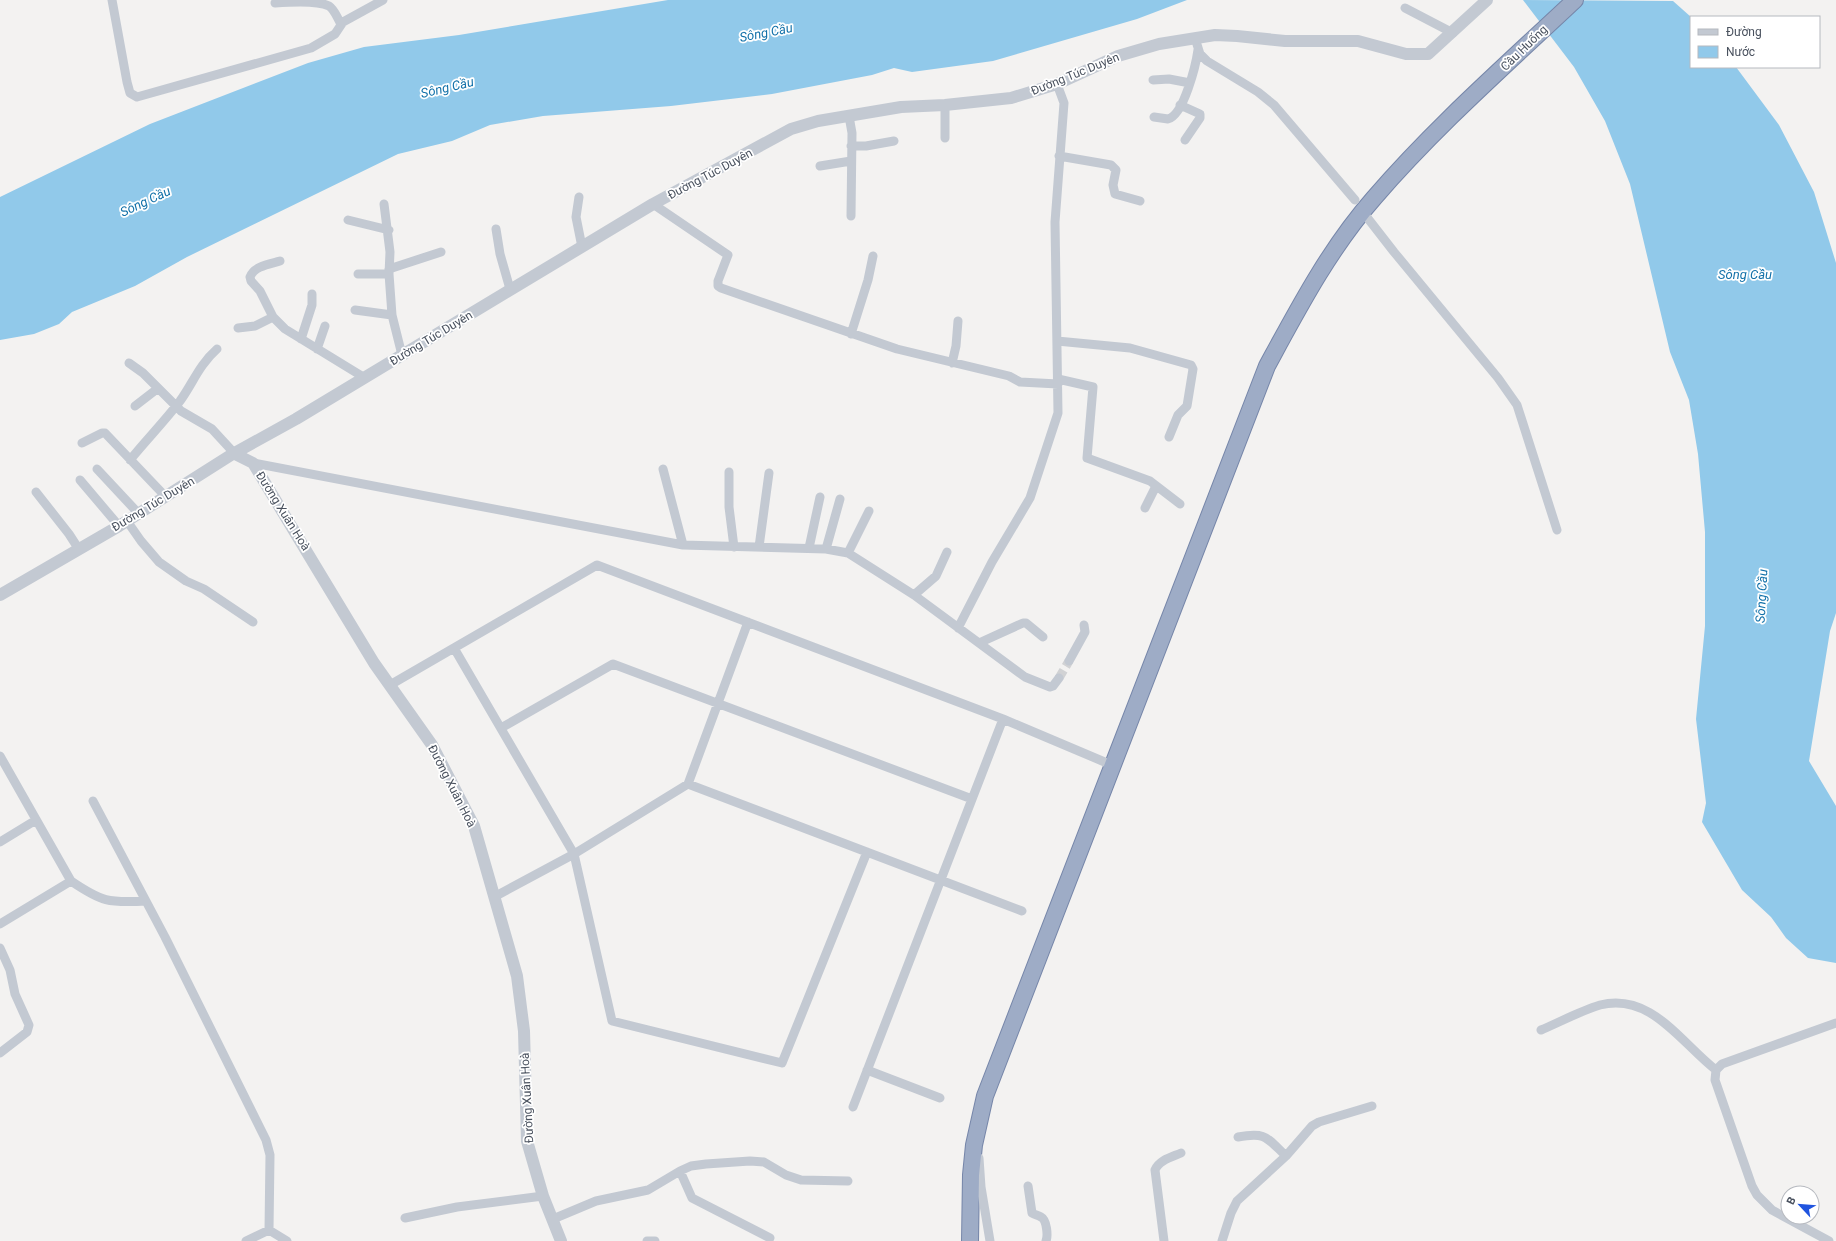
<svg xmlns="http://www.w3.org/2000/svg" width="1836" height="1241" font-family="Roboto,sans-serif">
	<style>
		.water { fill: #91c9ea }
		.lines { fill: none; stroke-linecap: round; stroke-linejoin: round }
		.minor-tunnel { stroke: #d1d2d4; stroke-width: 9; stroke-dasharray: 9 4.5; stroke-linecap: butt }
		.trunk-casing { stroke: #7686a9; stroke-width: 18 }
		.minor { stroke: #c3c9d2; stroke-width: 9 }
		.tertiary { stroke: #c3c9d2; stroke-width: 12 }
		.trunk { stroke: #9eacc6; stroke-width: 16 }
		.labels { text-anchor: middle; stroke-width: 3.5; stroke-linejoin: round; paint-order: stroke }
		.street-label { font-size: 12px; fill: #49515e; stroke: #fff }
		.water-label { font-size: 13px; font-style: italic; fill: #1271a9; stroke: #fff }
	</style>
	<rect width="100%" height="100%" fill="#f3f2f1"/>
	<path class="water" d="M668 0H1187L1137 19 993 61 912 72 894 68 872 75 772 94 671 106 543 116 490 125 452 141 398 154 187 257 135 286 72 312 59 324 34 334 0 340V197L150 124 308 63 364 47 459 35Z
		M1523 0 1673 1 1691 17V67H1736L1779 125 1814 192 1836 263V613L1830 631 1809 761 1836 806V963L1808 958 1786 938 1771 917 1742 890 1702 822 1706 803 1696 719 1705 626V532L1698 454 1689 400 1670 352 1630 184 1605 121 1574 67Z"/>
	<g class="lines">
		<path class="minor-tunnel" d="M1059 678 1069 661"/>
		<defs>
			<path id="trunk" d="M970 1241 971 1175 974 1145 985 1096 1267 366C1299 307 1330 248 1374 198 1435 127 1507 64 1575 0"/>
		</defs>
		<use href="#trunk" class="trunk-casing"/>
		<path class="minor" d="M112 0 127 82 130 93 137 97 311 48 335 34 343 22 383 0
			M275 3C288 2 317 0 329 6 335 10 337 18 341 24
			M1405 8 1453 33
			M1195 38 1200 54 1207 61 1258 92 1274 105 1355 200
			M1153 80 1169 79 1190 83
			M945 105V138
			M1180 105 1200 114V118L1185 140
			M849 116 852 133 851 216
			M1154 117 1168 119C1184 115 1196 64 1198 50
			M851 146H866L894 141
			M1059 156 1111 165 1116 170 1113 185 1115 194 1140 201
			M820 166 851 161
			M579 197 576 217 582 247
			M384 204 390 252 389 274 392 315 402 355
			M653 204 728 255 718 281V286L721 288 897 349 1009 376 1020 382 1058 384
			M1366 216 1394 252 1498 378 1517 405 1557 530
			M348 220 389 230
			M496 229 500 254 510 289
			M280 261C270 264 254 266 250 277L251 281 260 291 273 317 285 329 365 378
			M389 269 441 252
			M358 274H389
			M355 310 392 315
			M238 328 255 326 273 317
			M851 334 868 280 873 256
			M301 339 312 305V294
			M1057 341 1130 348 1191 365 1193 369 1187 406 1178 415 1169 437
			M317 349 325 326
			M129 363 143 373 181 411 212 429 235 454
			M952 363 956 346 958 321
			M1058 379 1093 387 1087 458 1150 481 1180 504
			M135 406 157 389
			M82 443 102 433H105L166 497
			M130 460C146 440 164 422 180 401 193 383 199 365 217 349
			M253 463 683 545 826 549 848 553 914 595 1025 677 1050 687 1053 686 1059 678
			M97 469 139 514
			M663 469 683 545
			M729 472V507L734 547
			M80 480 119 526
			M36 492 69 534 78 548
			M1145 508 1156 486
			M127 521 141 541 159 562 186 581 204 589 253 622
			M759 547 769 473
			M809 548 820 497
			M826 549 840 499
			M848 553 869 511
			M914 595 936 576 947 552
			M958 628 992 562 1030 498 1058 413 1055 222 1064 103 1057 84
			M979 643 1023 623H1026L1043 637
			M454 648 574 854 612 1021 782 1063 867 852
			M1069 661 1085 632 1084 625
			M390 685 597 565 1003 719 1114 766
			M501 728 613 664 972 799
			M0 756 71 881 0 924
			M688 784 748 622
			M93 801 165 937 266 1140 270 1155 269 1230
			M0 842 36 820
			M71 881C102 902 108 903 146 901
			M494 897 574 854 688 784 1022 911
			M0 948 10 970 15 994 29 1025 27 1032 0 1053
			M1541 1030C1560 1022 1580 1011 1600 1005 1651 992 1681 1043 1716 1070
			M867 1070 940 1098
			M853 1107 1003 719
			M1238 1137C1266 1132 1266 1137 1286 1156
			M979 1158 981 1187 990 1241
			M680 1171 692 1198 770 1238
			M1028 1186 1032 1213C1035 1215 1038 1215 1041 1217 1047 1220 1048 1236 1046 1241
			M405 1218 457 1207 543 1196
			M553 1219 596 1201 648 1190 680 1171 691 1166 706 1164 750 1161 764 1162 786 1175 801 1180 848 1181
			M246 1241 269 1230 287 1241
			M647 1241H655
			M1164 1241 1155 1170C1159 1160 1172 1157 1181 1153
			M1222 1241 1231 1213 1237 1201 1286 1156 1312 1126 1319 1122 1372 1106
			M1829 1241 1772 1210 1757 1195 1752 1186 1715 1080 1716 1070 1722 1064 1836 1023"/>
		<path class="tertiary" d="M235 454 253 463 374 663 432 745 474 826 517 976 524 1031 527 1141 543 1196 561 1241
			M0 595 119 526 231 455 296 419 653 204 791 129 818 121 901 107 945 105 1011 98 1057 84 1118 56 1159 44 1215 35 1237 36 1285 41H1358L1406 54H1428L1487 0"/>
		<use href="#trunk" class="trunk"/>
	</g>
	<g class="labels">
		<g class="street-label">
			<text transform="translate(1524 48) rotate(-44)" y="4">Cầu Huống</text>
			<text transform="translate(1075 74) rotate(-22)" y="4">Đường Túc Duyên</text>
			<text transform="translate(710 174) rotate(-28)" y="4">Đường Túc Duyên</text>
			<text transform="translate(431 338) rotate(-31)" y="4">Đường Túc Duyên</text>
			<text transform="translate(153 504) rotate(-31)" y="4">Đường Túc Duyên</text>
			<text transform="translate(283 511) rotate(58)" y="4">Đường Xuân Hoà</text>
			<text transform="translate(452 786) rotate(63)" y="4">Đường Xuân Hoà</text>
			<text transform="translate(527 1098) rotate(-93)" y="4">Đường Xuân Hoà</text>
		</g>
		<g class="water-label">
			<text transform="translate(766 32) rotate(-11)" y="5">Sông Cầu</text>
			<text transform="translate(447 87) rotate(-13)" y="5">Sông Cầu</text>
			<text transform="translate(145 201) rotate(-25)" y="5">Sông Cầu</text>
			<text x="1745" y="279">Sông Cầu</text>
			<text transform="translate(1761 596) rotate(-87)" y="5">Sông Cầu</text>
		</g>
	</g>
	<rect x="1690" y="16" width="130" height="52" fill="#ffffff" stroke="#b6b9bf"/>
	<rect x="1698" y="29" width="20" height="6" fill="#c3c9d2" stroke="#b6b9bf"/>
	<text x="1726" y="36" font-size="12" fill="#49515e">Đường</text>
	<rect x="1698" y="46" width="20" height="12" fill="#91c9ea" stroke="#b6b9bf"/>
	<text x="1726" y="56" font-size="12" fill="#49515e">Nước</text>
	<g transform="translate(1800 1205) rotate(296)"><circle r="19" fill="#ffffff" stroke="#b6b9bf"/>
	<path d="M0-3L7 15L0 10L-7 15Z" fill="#2054df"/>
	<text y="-6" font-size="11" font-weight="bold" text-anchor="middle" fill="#49515e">B</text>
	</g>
</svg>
